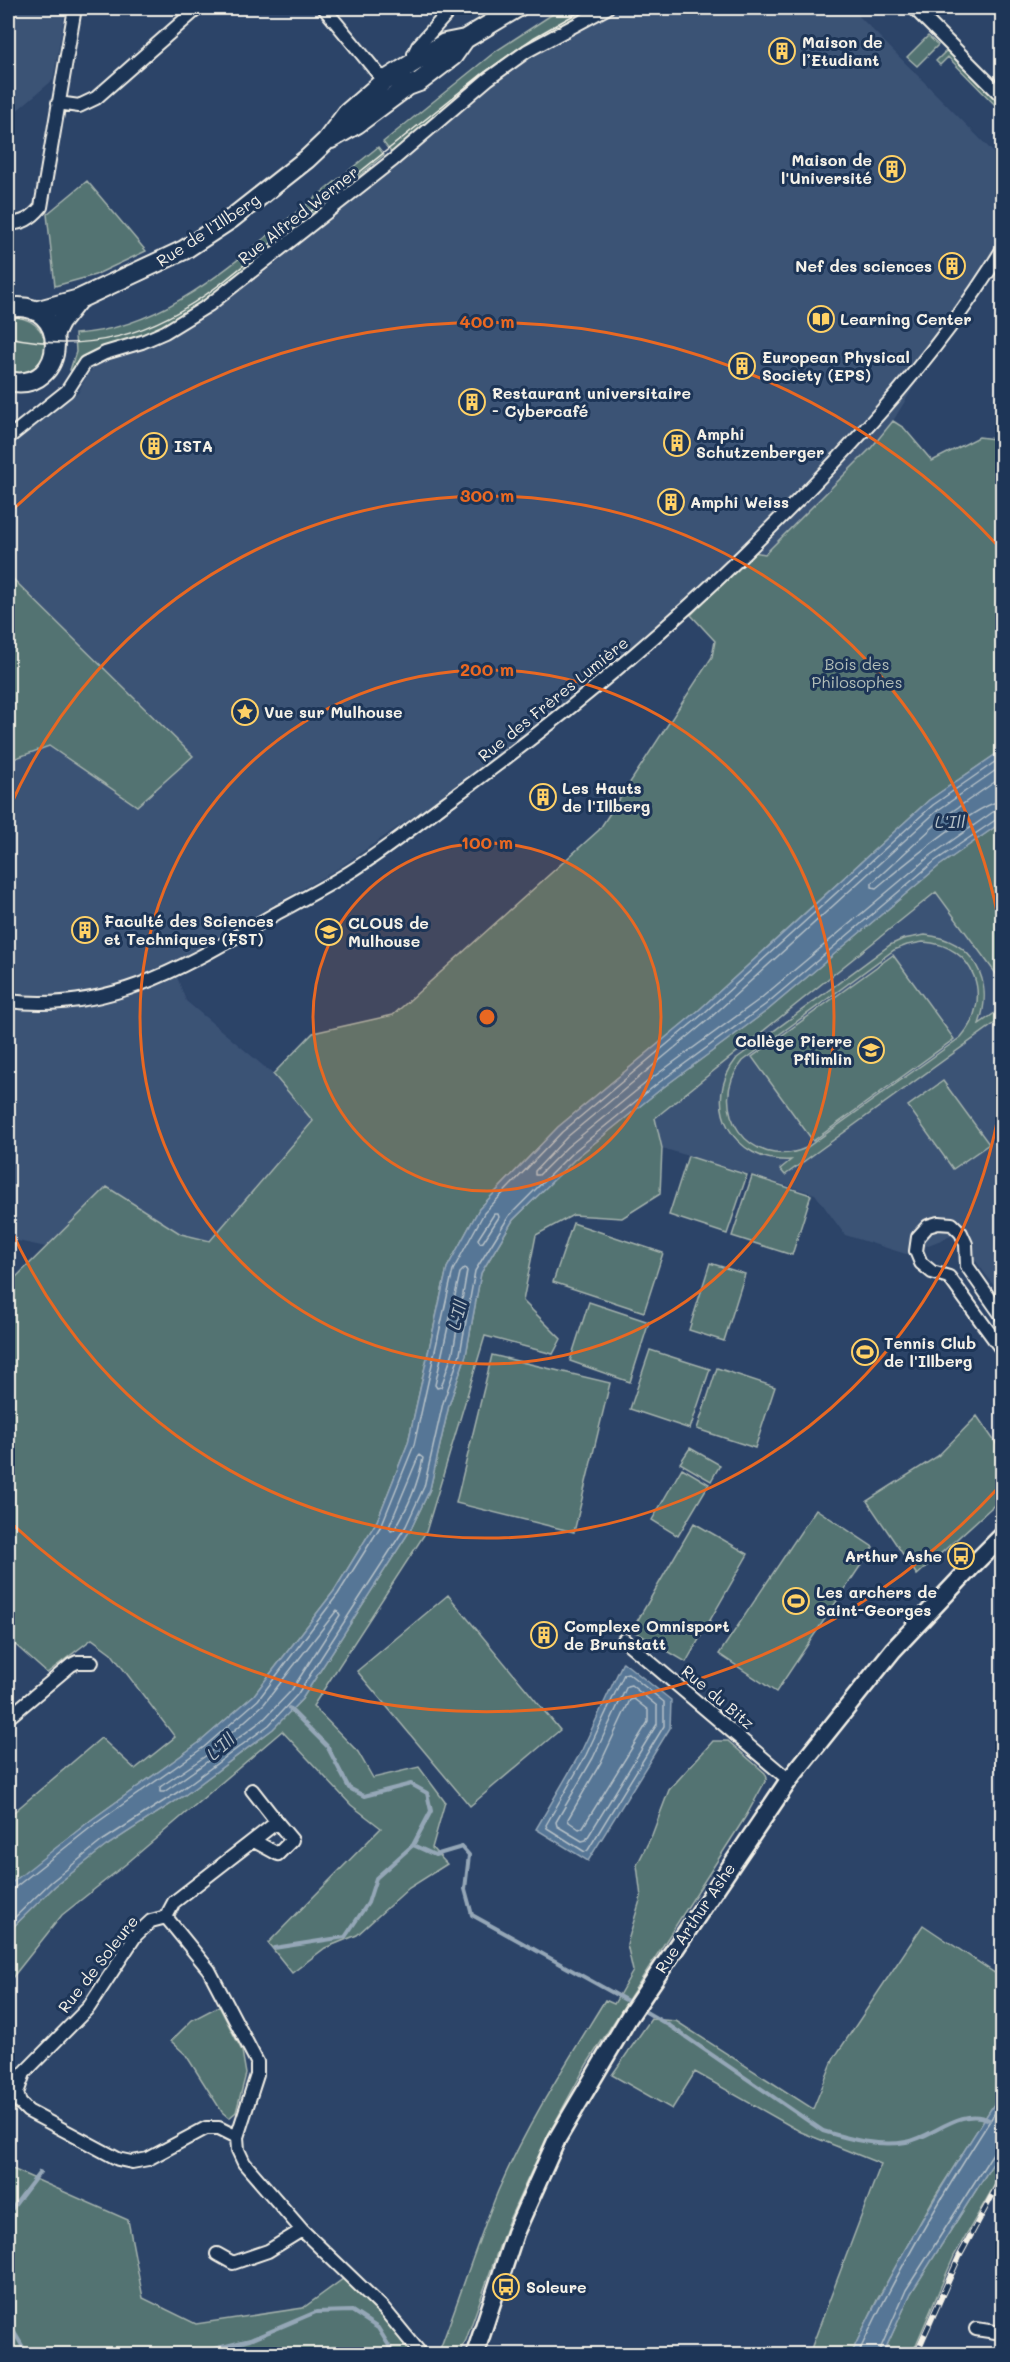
<svg xmlns="http://www.w3.org/2000/svg" width="1010" height="2362" font-family="Mali,sans-serif">
	<style>
		.built { fill: #3b5275 }
		.green { fill: #537372; stroke: #a4b2ad; stroke-width: 1.5; fill-rule: evenodd }
		.water { fill: #567696; stroke: #95a7b7; stroke-width: 1.5 }
		.lines { fill: none; stroke-linecap: round; stroke-linejoin: round }
		.shore { stroke: #b5c0c7; stroke-width: 1.5 }
		.stream { stroke: #95a7b7; stroke-width: 4 }
		.minor-casing { stroke: #f4f1e8; stroke-width: 16 }
		.secondary-casing { stroke: #f4f1e8; stroke-width: 21 }
		.primary-casing { stroke: #f4f1e8; stroke-width: 22 }
		.minor { stroke: #1d3557; stroke-width: 12 }
		.secondary { stroke: #1d3557; stroke-width: 16 }
		.primary { stroke: #1d3557; stroke-width: 18 }
		.tram { stroke: #f4f1e8; stroke-width: 1.5 }
		.rail-casing { stroke: #f4f1e8; stroke-width: 6 }
		.rail { stroke: #1d3557; stroke-width: 4; stroke-dasharray: 11; stroke-linecap: butt }
		.ring { fill: none; stroke: #e96822; stroke-width: 3 }
		.labels { text-anchor: middle; stroke-width: 6; stroke-linejoin: round; paint-order: stroke }
		.poi-label { font-size: 16px; font-weight: bold; fill: #f4f1e8; stroke: #1d3557; text-anchor: start }
		.street-label { font-size: 16px; fill: #f4f1e8; stroke: #1d3557 }
		.park-label { font-size: 16px; fill: #b4bfb9; stroke: #1d3557 }
		.water-label { font-size: 18px; font-style: italic; fill: #b5c0c7; stroke: #1d3557 }
		.centre { fill: #e96822; stroke: #1d3557; stroke-width: 3 }
		.ring-label { font-size: 18px; text-anchor: middle; font-weight: bold; fill: #e96822; stroke: #1d3557; stroke-width: 6; stroke-linejoin: round; paint-order: stroke }
	</style>
	<rect width="100%" height="100%" fill="#2c4468"/>
	<filter id="ink" filterUnits="userSpaceOnUse"><feTurbulence type="fractalNoise" baseFrequency=".0167" numOctaves="2"/><feDisplacementMap in="SourceGraphic" scale="12" xChannelSelector="R" yChannelSelector="G"/><feConvolveMatrix kernelMatrix="1 2 1 2 8 2 1 2 1" color-interpolation-filters="sRGB"/></filter>
	<g filter="url(#ink)">
		<path class="built" d="M8 8H66L53 80 8 118Z
			M623 8H851L1002 161V241L893 421 871 448 765 554 753 552 691 615 506 752 339 868 172 963 186 1001 273 1074 313 1120 210 1241 181 1234 107 1188 46 1247 8 1239V761L49 746 137 806 192 756 8 574V447L62 401 78 393 87 375 96 365 163 342 205 317 279 261 300 241 417 149 509 71 551 43Z
			M936 891 1002 982V1297L956 1234 906 1254 845 1235 815 1194 662 1148 655 1118Z"/>
		<path class="green" d="M562 8H598L564 25 393 155 383 142 496 51Z
			M928 36 938 45 917 66 907 57Z
			M948 49 1002 103V112L948 57 940 65 936 61Z
			M378 147 384 155 313 214 306 205Z
			M87 181 146 251 95 275 55 286 47 214Z
			M300 209 311 221 197 308 170 324 126 343 98 350 74 371 70 370 76 352 75 334C165 329 233 263 300 209Z
			M16 317C59 323 54 378 8 373V318Z
			M893 421 904 428 932 461 979 437 1002 440V750L929 800 699 1010 558 1127 479 1209 447 1268 408 1443 377 1521 334 1591 254 1695 200 1742 91 1820 8 1887V1817L101 1738 135 1769 175 1737 111 1653 92 1639 47 1673 10 1640 8 1642V1285L107 1187 181 1234 210 1241 313 1121 273 1074 313 1033 393 1015 599 830 712 657 715 641 691 615 753 552 765 554 871 448Z
			M8 574 193 756 137 806 49 746 8 761Z
			M1002 822V982L936 892 655 1118 662 1148 660 1194 622 1218 573 1215 536 1235 523 1301 561 1339 553 1354 485 1336 426 1532 313 1706 358 1752 373 1778 419 1767 445 1802 432 1848 447 1864 409 1888 357 1935 325 1948 292 1973 268 1943 381 1828 351 1805 282 1731 126 1864 62 1915 8 1983V1932L55 1886 106 1846 185 1795 273 1729 302 1699 411 1529 430 1489 449 1405 466 1355 481 1273 513 1220 576 1158 661 1089 768 1010 939 866Z
			M925 935C973 940 995 980 979 1024L1002 1008V1018L785 1175 780 1169 791 1160C733 1164 700 1104 737 1058L890 945 903 939ZM923 942C975 944 994 999 961 1037L806 1148C750 1173 704 1107 743 1061L894 950 907 945Z
			M893 955 954 1039 813 1141 752 1057Z
			M943 1081 989 1144 953 1169 908 1106Z
			M688 1156 747 1175 727 1234 669 1215Z
			M752 1176 811 1195 792 1255 732 1236Z
			M573 1223 663 1253 644 1312 553 1282Z
			M710 1263 745 1274 724 1341 689 1330Z
			M589 1302 649 1322 630 1382 570 1361Z
			M650 1350 710 1369 690 1429 630 1409Z
			M492 1355 610 1383 574 1532 456 1503Z
			M717 1368 775 1387 755 1448 697 1429Z
			M977 1416 1002 1452V1498L917 1575 867 1501 938 1456Z
			M690 1448 720 1465 711 1481 680 1463Z
			M682 1468 709 1484 678 1536 652 1520Z
			M816 1509 873 1547 776 1692 719 1654Z
			M694 1523 748 1554 686 1662 632 1630Z
			M448 1595 560 1730 470 1806 357 1671Z
			M713 1741H728L765 1773 767 1778 746 1816 587 2064 547 2137 508 2222 466 2340 458 2354H438C459 2300 476 2245 498 2191 527 2124 567 2062 605 2000L614 2004 633 1971 627 1944 641 1897 637 1865 652 1835 669 1790Z
			M923 1925 1002 1978V2092L934 2198 877 2300 851 2354H809L881 2164 801 2132 695 2072 672 2109 612 2075 651 2019 676 2021 813 2109 834 2058Z
			M219 2006 242 2051 246 2074 236 2112 229 2118 222 2112 186 2055 171 2041 192 2020Z
			M1002 2149V2172L954 2256 912 2354H883L911 2293Z
			M8 2167 128 2220 143 2298 196 2324 303 2308 343 2279 400 2333 414 2354H8Z"/>
		<path class="water" d="M1002 750V822L939 866 768 1010 661 1089 576 1158 513 1220 481 1273 466 1355 449 1405 430 1489 411 1529 302 1699 273 1729 185 1795 106 1846 55 1886 8 1932 9 1885 91 1820 200 1742 254 1695 334 1591 377 1521 408 1443 447 1268 479 1209 558 1127 699 1010 929 800Z
			M623 1662 671 1700 670 1728 588 1861 536 1829 581 1752Z
			M1002 2092V2149L911 2293 883 2354H851C894 2262 947 2176 1002 2092Z"/>
		<g class="lines">
			<path class="shore" d="M1002 766 938 810 708 1020 567 1137 535 1171V1175H539L567 1147 652 1078 760 999 930 856 993 812 1002 810
				M1002 777 944 817 872 883V887L876 888C898 870 978 802 1002 801
				M494 1214H498L499 1217 483 1242 480 1243 478 1239Z
				M465 1268 467 1271 453 1352 441 1387 437 1388 435 1385 460 1273Z
				M419 1455 423 1458C418 1484 408 1508 394 1530L391 1531 389 1527Z
				M337 1610 340 1615 291 1691 264 1719 213 1757H209V1753L264 1704Z
				M628 1673 664 1702V1726L588 1850 585 1852 547 1828 546 1825 586 1755 624 1674Z
				M631 1685 657 1706V1724L586 1840 582 1841 557 1826 556 1822 593 1758 627 1686Z
				M634 1699 648 1710V1722L583 1827 579 1829 569 1822 568 1819 601 1762 630 1700Z
				M207 1755 209 1758 208 1761 164 1792H160V1787Z
				M8 1891 13 1889 95 1824 204 1747 258 1700 338 1594 382 1524 414 1445 453 1270 484 1213 562 1132 703 1014 933 805 1002 757
				M8 1924 51 1882 102 1841 181 1790 269 1725 297 1695 406 1526 424 1487 443 1403 460 1354 475 1271 509 1216 572 1153 657 1084 765 1005 935 861 997 819 1002 818
				M858 2354C899 2266 949 2184 1002 2102
				M878 2354 906 2290 995 2150 1002 2147"/>
			<path class="stream" d="M413 1845 435 1855 462 1847 469 1855 465 1889 472 1915 633 2004
				M274 1948 345 1937 368 1903 376 1878 413 1845 431 1811 427 1793 411 1784 364 1796 349 1788 327 1746 289 1708
				M639 2008 670 2026 823 2131C849 2139 879 2147 906 2142 932 2138 961 2106 989 2120
				M8 2214 40 2172
				M8 2322 27 2354
				M194 2354 250 2340 316 2312 352 2311 378 2328 394 2354"/>
			<defs>
				<path id="minor" d="M324 8 384 81
					M914 8 1002 96
					M417 60 414 54 418 46 452 8
					M58 103 79 106 96 98 198 8
					M8 224C23 223 31 219 41 207L75 8
					M8 438 67 391 85 363 105 353 142 342 165 332 209 305 393 160 488 79 527 51 607 8
					M8 1001C113 1014 190 963 277 913 301 900 326 887 350 872 382 852 413 827 444 804 550 727 651 645 745 553 840 460 933 363 1002 250
					M1002 1316 967 1266 966 1244 961 1233 952 1224 938 1223 928 1226 918 1237 916 1251 921 1263 932 1272 949 1277 1002 1350
					M624 1640 789 1780
					M8 1718 71 1665 77 1662H92
					M252 1790 277 1822
					M254 1841 278 1854 292 1840 277 1822 174 1902 166 1917 151 1921 136 1935 89 2007 24 2073 17 2093 20 2103 28 2111 118 2159 132 2162 148 2159 206 2128H219L237 2137 238 2150 244 2163 302 2230 384 2309 421 2354
					M166 1917 209 1970 257 2062V2075L237 2137
					M217 2254 233 2263 268 2251 302 2230
					M976 2329 1002 2333"/>
				<path id="secondary" d="M475 2354 515 2233 557 2139 629 2017 789 1780 893 1650 976 1562 1002 1536"/>
				<path id="primary" d="M331 139 357 124 408 86 419 82 453 56 465 39
					M8 308C72 296 69 395 8 381
					M35 311 79 299 184 250 231 219 307 159 326 141 347 113 384 81 445 43 465 39 517 8
					M54 335 60 323 79 299"/>
			</defs>
			<use href="#minor" class="minor-casing"/>
			<use href="#secondary" class="secondary-casing"/>
			<use href="#primary" class="primary-casing"/>
			<use href="#minor" class="minor"/>
			<use href="#secondary" class="secondary"/>
			<use href="#primary" class="primary"/>
			<path class="tram" d="M8 337C90 354 153 335 219 285L482 74 533 38 586 8"/>
			<defs>
				<path id="rail" d="M916 2354 959 2257 1002 2177"/>
			</defs>
			<use href="#rail" class="rail-casing"/>
			<use href="#rail" class="rail"/>
		</g>
	</g>
	<circle cx="487" cy="1017" r="174" fill="#e96822" fill-opacity=".12"/>
	<g class="ring">
		<circle cx="487" cy="1017" r="174"/>
		<circle cx="487" cy="1017" r="347"/>
		<path d="M1002 1094A521 521 0 0 1 9 1225M9 809A521 521 0 0 1 1002 940"/>
		<path d="M999 1487A695 695 0 0 1 9 1521M9 513A695 695 0 0 1 999 547"/>
	</g>
	<defs>
		<symbol id="building-ring" viewBox="-11 -11 22 22"><circle r="9.5" fill="#1d3557" stroke="#ffd166" stroke-width="1.5"/><path d="M-4-6H4V6H1V3H-1V6H-4ZM-2.5-4.3h1.7v1.8h-1.7ZM.8-4.3h1.7v1.8H.8ZM-2.5-1h1.7V.8h-1.7ZM.8-1h1.7V.8H.8Z" fill="#ffd166"/></symbol>
		<symbol id="library-ring" viewBox="-11 -11 22 22"><circle r="9.5" fill="#1d3557" stroke="#ffd166" stroke-width="1.5"/><path d="M-6-4Q-3-5.5-.7-3.5V5Q-3 3-6 4ZM6-4Q3-5.5 .7-3.5V5Q3 3 6 4Z" fill="#ffd166"/></symbol>
		<symbol id="sight-ring" viewBox="-11 -11 22 22"><circle r="9.5" fill="#1d3557" stroke="#ffd166" stroke-width="1.5"/><path d="M0-6L1.8-2.2L6-1.7L2.9 1.2L3.7 5.4L0 3.3L-3.7 5.4L-2.9 1.2L-6-1.7L-1.8-2.2Z" fill="#ffd166"/></symbol>
		<symbol id="university-ring" viewBox="-11 -11 22 22"><circle r="9.5" fill="#1d3557" stroke="#ffd166" stroke-width="1.5"/><path d="M0-5L7-2L0 1L-7-2ZM-4 1L0 2.5L4 1V4Q0 6-4 4Z" fill="#ffd166"/></symbol>
		<symbol id="school-ring" viewBox="-11 -11 22 22"><circle r="9.5" fill="#1d3557" stroke="#ffd166" stroke-width="1.5"/><path d="M0-5L7-2L0 1L-7-2ZM-4 1L0 2.5L4 1V4Q0 6-4 4Z" fill="#ffd166"/></symbol>
		<symbol id="stadium-ring" viewBox="-11 -11 22 22"><circle r="9.5" fill="#1d3557" stroke="#ffd166" stroke-width="1.5"/><path d="M0-5a6.5 5 0 1 0 0 10a6.5 5 0 1 0 0-10ZM-3.5-1.8h7v3.6h-7Z" fill="#ffd166"/></symbol>
		<symbol id="bus-ring" viewBox="-11 -11 22 22"><circle r="9.5" fill="#1d3557" stroke="#ffd166" stroke-width="1.5"/><path d="M-5-6H5V4H4V6H2V4H-2V6H-4V4H-5ZM-3.5-4V0h7V-4ZM-3.5 1.2v1.5H-2V1.2ZM2 1.2v1.5H3.5V1.2Z" fill="#ffd166"/></symbol>
	</defs>
	<g fill-rule="evenodd">
		<use href="#building-ring" x="767" y="36" width="30" height="30"/>
		<use href="#building-ring" x="877" y="154" width="30" height="30"/>
		<use href="#building-ring" x="937" y="251" width="30" height="30"/>
		<use href="#library-ring" x="806" y="304" width="30" height="30"/>
		<use href="#building-ring" x="727" y="351" width="30" height="30"/>
		<use href="#building-ring" x="457" y="387" width="30" height="30"/>
		<use href="#building-ring" x="662" y="428" width="30" height="30"/>
		<use href="#building-ring" x="139" y="431" width="30" height="30"/>
		<use href="#building-ring" x="656" y="487" width="30" height="30"/>
		<use href="#sight-ring" x="230" y="697" width="30" height="30"/>
		<use href="#building-ring" x="528" y="782" width="30" height="30"/>
		<use href="#building-ring" x="70" y="915" width="30" height="30"/>
		<use href="#university-ring" x="314" y="917" width="30" height="30"/>
		<use href="#school-ring" x="856" y="1035" width="30" height="30"/>
		<use href="#stadium-ring" x="850" y="1337" width="30" height="30"/>
		<use href="#bus-ring" x="946" y="1541" width="30" height="30"/>
		<use href="#stadium-ring" x="781" y="1586" width="30" height="30"/>
		<use href="#building-ring" x="529" y="1620" width="30" height="30"/>
		<use href="#bus-ring" x="491" y="2272" width="30" height="30"/>
	</g>
	<g class="labels">
		<g class="poi-label">
			<text x="802" y="48">Maison de<tspan x="802" dy="18">l’Etudiant</tspan></text>
			<text x="872" y="166" text-anchor="end">Maison de<tspan x="872" dy="18">l'Université</tspan></text>
			<text x="932" y="272" text-anchor="end">Nef des sciences</text>
			<text x="840" y="325">Learning Center</text>
			<text x="762" y="363">European Physical<tspan x="762" dy="18">Society (EPS)</tspan></text>
			<text x="492" y="399">Restaurant universitaire<tspan x="492" dy="18">- Cybercafé</tspan></text>
			<text x="696" y="440">Amphi<tspan x="696" dy="18">Schutzenberger</tspan></text>
			<text x="174" y="452">ISTA</text>
			<text x="690" y="508">Amphi Weiss</text>
			<text x="264" y="718">Vue sur Mulhouse</text>
			<text x="562" y="794">Les Hauts<tspan x="562" dy="18">de l'Illberg</tspan></text>
			<text x="104" y="927">Faculté des Sciences<tspan x="104" dy="18">et Techniques (FST)</tspan></text>
			<text x="348" y="929">CLOUS de<tspan x="348" dy="18">Mulhouse</tspan></text>
			<text x="852" y="1047" text-anchor="end">Collège Pierre<tspan x="852" dy="18">Pflimlin</tspan></text>
			<text x="884" y="1349">Tennis Club<tspan x="884" dy="18">de l'Illberg</tspan></text>
			<text x="942" y="1562" text-anchor="end">Arthur Ashe</text>
			<text x="816" y="1598">Les archers de<tspan x="816" dy="18">Saint-Georges</tspan></text>
			<text x="564" y="1632">Complexe Omnisport<tspan x="564" dy="18">de Brunstatt</tspan></text>
			<text x="526" y="2293">Soleure</text>
		</g>
		<g class="street-label">
			<text transform="translate(298 215) rotate(-38)" y="6">Rue Alfred Werner</text>
			<text transform="translate(208 230) rotate(-33)" y="6">Rue de l'Illberg</text>
			<text transform="translate(553 699) rotate(-39)" y="6">Rue des Frères Lumière</text>
			<text transform="translate(718 1697) rotate(40)" y="6">Rue du Bitz</text>
			<text transform="translate(695 1918) rotate(-56)" y="6">Rue Arthur Ashe</text>
			<text transform="translate(98 1964) rotate(-52)" y="6">Rue de Soleure</text>
		</g>
		<g class="park-label">
			<text x="857" y="670">Bois des<tspan x="857" dy="18">Philosophes</tspan></text>
		</g>
		<g class="water-label">
			<text x="950" y="828">L'Ill</text>
			<text transform="translate(458 1315) rotate(-75)" y="6">L'Ill</text>
			<text transform="translate(221 1747) rotate(-41)" y="6">L'Ill</text>
		</g>
	</g>
	<circle cx="487" cy="1017" r="9" class="centre"/>
	<g class="ring-label">
		<text x="487" y="328">400 m</text>
		<text x="487" y="502">300 m</text>
		<text x="487" y="676">200 m</text>
		<text x="487" y="849">100 m</text>
	</g>
	<rect width="1010" height="2362" fill="none" stroke="#1d3557" stroke-width="30"/>
	<rect x="15" y="15" width="980" height="2332" fill="none" stroke="#f4f1e8" stroke-width="2" filter="url(#ink)"/>
</svg>
